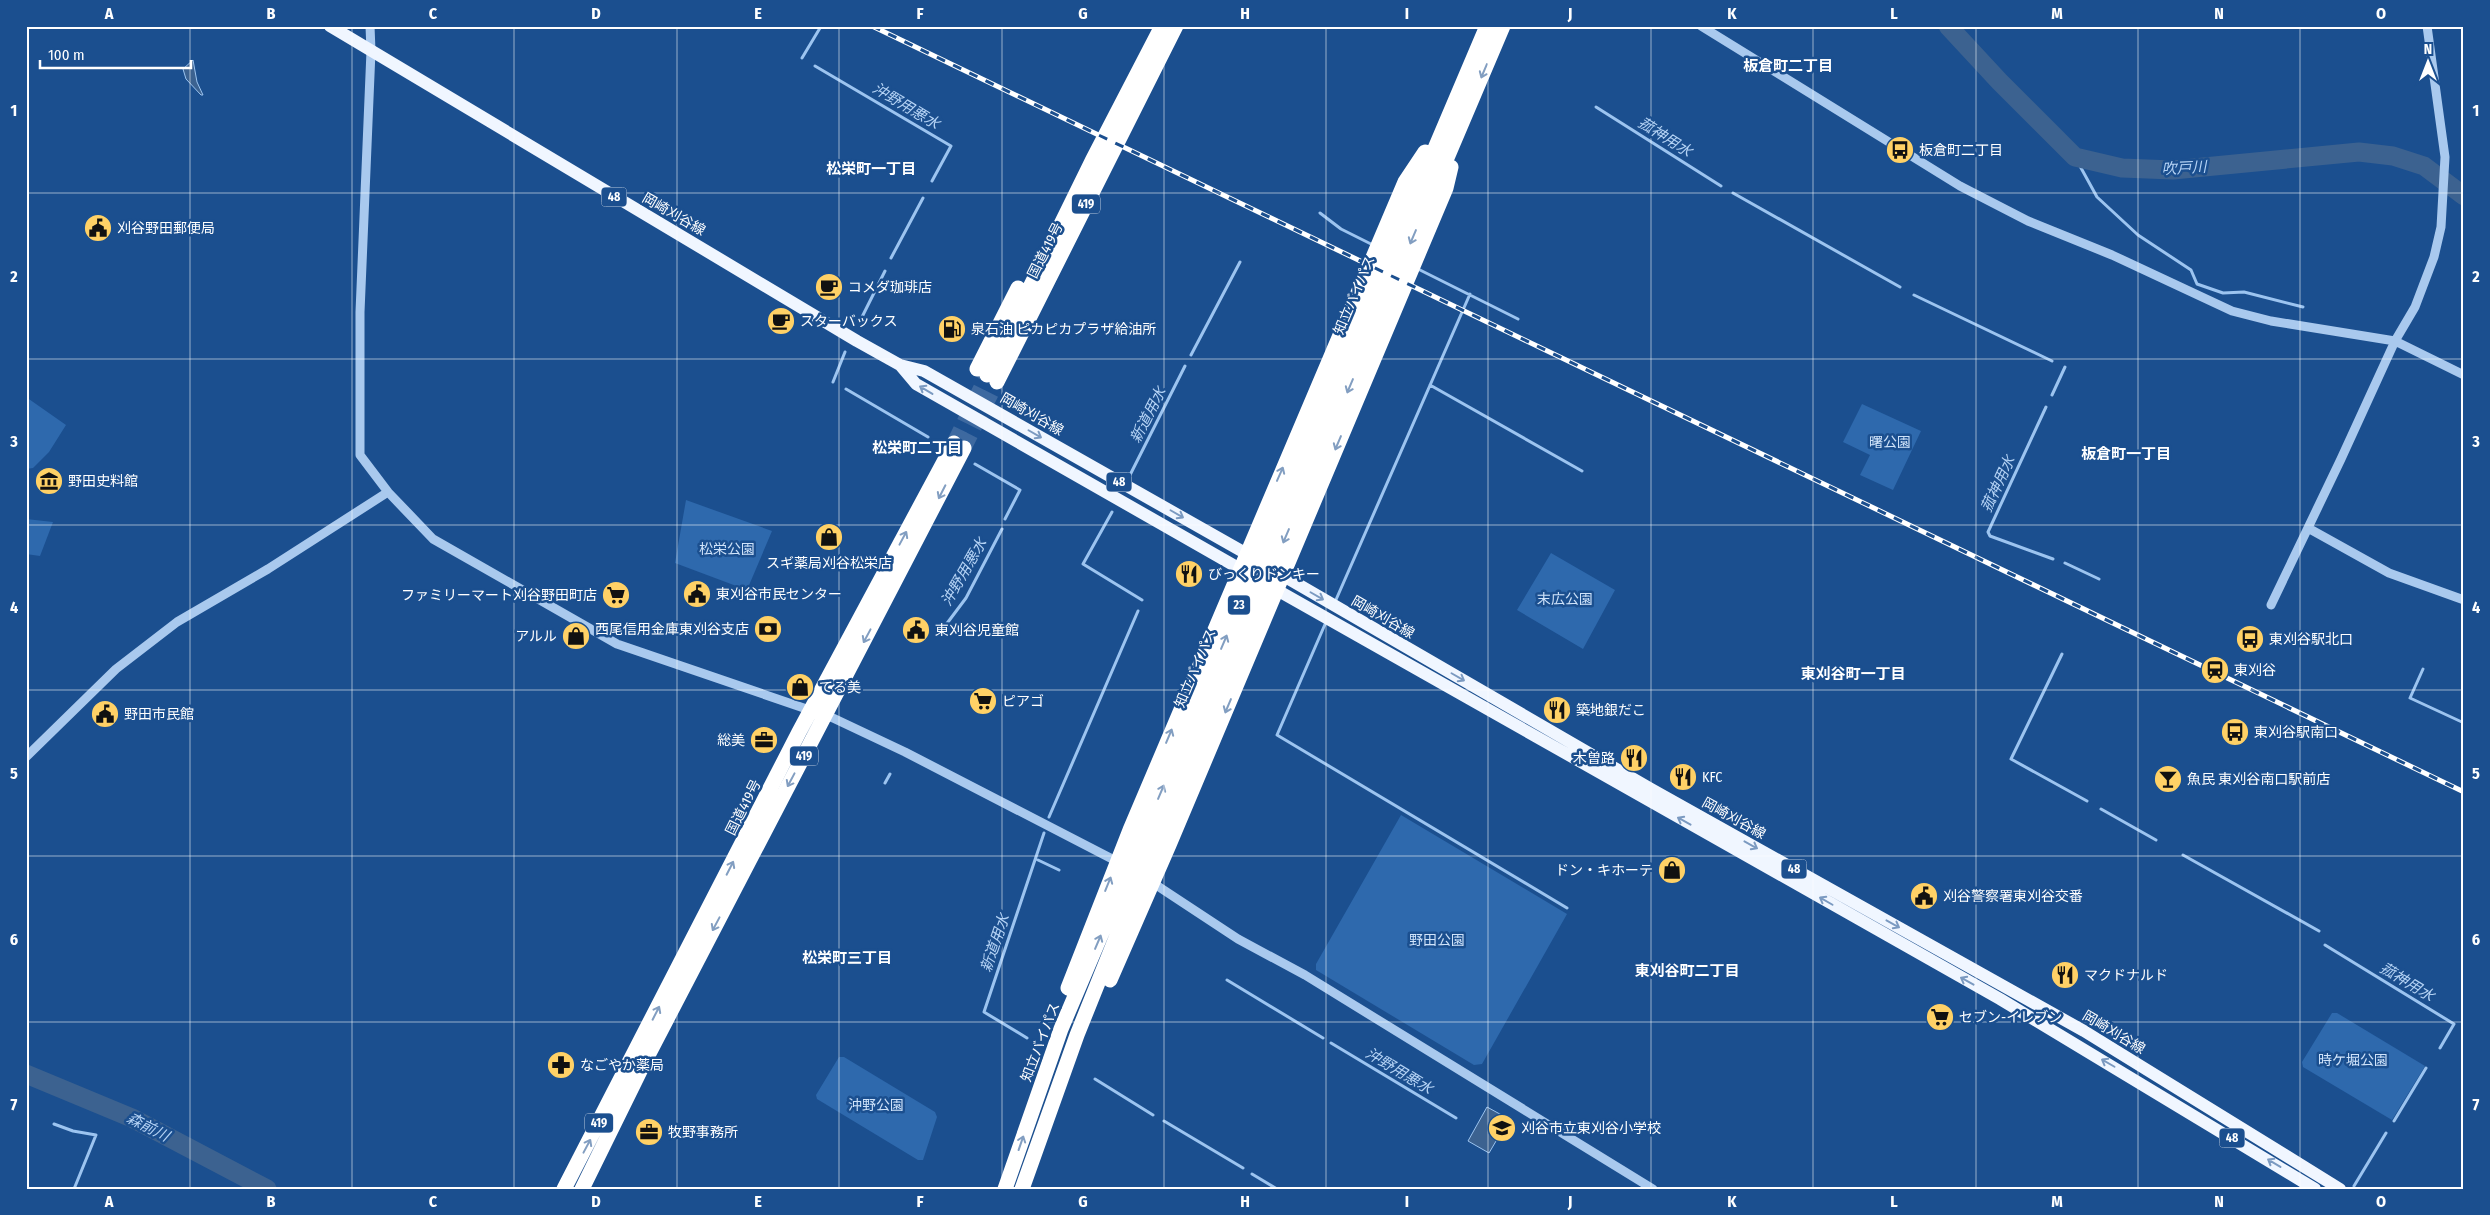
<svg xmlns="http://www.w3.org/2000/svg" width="2490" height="1215" font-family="'Fira Sans Condensed','Noto Sans JP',sans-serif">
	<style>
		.green { fill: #2e69ad }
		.water { fill: #3c6290; stroke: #9cc4f0 }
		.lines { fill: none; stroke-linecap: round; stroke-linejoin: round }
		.stream { stroke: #9cc4f0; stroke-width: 3 }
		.river { stroke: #3c6290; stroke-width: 19 }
		.highway-tunnel { stroke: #3d69a0; stroke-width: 15; stroke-dasharray: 15 8; stroke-linecap: butt }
		.minor { stroke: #a9c9ee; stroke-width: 9 }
		.major { stroke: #f0f6ff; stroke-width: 12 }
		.highway { stroke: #fff; stroke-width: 15 }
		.rail-casing { stroke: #fff; stroke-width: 5 }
		.rail { stroke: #1b4f8f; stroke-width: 3; stroke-dasharray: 9; stroke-linecap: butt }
		.oneway { stroke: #829ec1 }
		.oneway2 { stroke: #7b9ac1 }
		.grid { fill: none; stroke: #fff; stroke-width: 1; stroke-opacity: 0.55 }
		.labels { text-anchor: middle; stroke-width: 5; stroke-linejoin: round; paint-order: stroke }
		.shield { fill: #1b4f8f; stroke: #bbcadd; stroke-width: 1 }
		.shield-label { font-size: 12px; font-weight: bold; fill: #fff }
		.poi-label { font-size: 14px; fill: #fff; stroke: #1b4f8f; text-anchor: start }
		.street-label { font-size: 14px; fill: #fff; stroke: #1b4f8f }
		.park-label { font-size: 14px; fill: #cfe3fa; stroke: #1b4f8f }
		.neighbourhood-label { font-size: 15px; font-weight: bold; fill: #fff; stroke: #1b4f8f }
		.water-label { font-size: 15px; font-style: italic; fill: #b5d3f5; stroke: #1b4f8f }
		.neatline { fill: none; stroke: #fff; stroke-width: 2 }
		.grid-label { font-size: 16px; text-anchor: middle; font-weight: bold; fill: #fff }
	</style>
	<rect width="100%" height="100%" fill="#1b4f8f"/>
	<path class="green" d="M26 397 66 425 49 452 33 468 26 469Z
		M1862 404 1921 431 1893 490 1860 475 1870 455 1843 442Z
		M686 500 772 531 747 590 675 563Z
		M26 519 53 522 40 556 26 554Z
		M1551 553 1615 590 1583 649 1517 610Z
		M1401 815 1567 914 1482 1064 1474 1065 1316 970V964Z
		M2332 1013H2337L2425 1066 2392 1120 2303 1067 2302 1062Z
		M839 1057H844L935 1112 937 1117 923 1160H918L817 1099 816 1095Z"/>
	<path class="water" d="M193 60 197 82 203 95H201L186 79 183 69Z
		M1487 1107 1509 1119 1489 1153 1468 1141Z"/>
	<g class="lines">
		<path class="stream" d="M802 58 820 28
			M815 66 951 146 932 181
			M1596 107 1721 186
			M2075 157 2097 197 2138 235 2191 270 2197 284 2223 293 2244 292 2303 307
			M1733 193 1900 287
			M1320 213 1341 229 1373 245
			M891 258 923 198
			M1416 268 1518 319
			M1914 295 2052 361
			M860 321 885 271
			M1191 355 1240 262
			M833 382 845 352
			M1430 385 1582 471
			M846 389 928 437
			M2052 395 2065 367
			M2046 407 1988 532 1990 536 2053 559
			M975 464 1020 490 1005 519
			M1130 475 1185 366
			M1112 512 1083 564 1142 600
			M2065 563 2099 579
			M1335 602 1470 294
			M1326 622 1277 735 1567 908
			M945 626 966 598 1002 529
			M2062 654 2011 759 2087 801
			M2423 669 2410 698 2464 723
			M885 783 890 774
			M2101 809 2156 840
			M1049 817 1138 611
			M2183 855 2319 931
			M1038 860 1059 870
			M2325 945 2454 1024 2440 1048
			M1227 980 1323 1038
			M1027 1038 984 1012 1044 833
			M1331 1043 1456 1118
			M1095 1079 1153 1115
			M1164 1121 1243 1168
			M2394 1121 2426 1068
			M54 1124 73 1131 96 1135 74 1189
			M1252 1174 1277 1189
			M2354 1186 2386 1133"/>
		<path class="river" d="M1948 26 1999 81 2075 157 2122 168 2173 170 2359 152 2393 156 2424 166 2464 196
			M26 1074 132 1118 267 1189"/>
		<path class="highway-tunnel" d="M954 443 987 375
			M964 448 997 382"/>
		<path class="minor" d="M1701 26 1960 186 2028 221 2112 255 2232 311 2271 321 2395 341 2464 375
			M388 492 433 539 617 644 833 718 905 752 1120 863
			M2308 528 2389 573 2464 600
			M2271 605 2341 459 2395 341 2415 307 2434 257 2441 227 2445 157 2427 26
			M26 757 116 669 177 622 268 569 388 492 360 455V312L371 51 370 26
			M1150 881 1238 939 1305 975 1653 1189"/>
		<path class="major" d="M330 26 857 341 900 365 924 371 1254 558
			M900 365 916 384 1249 574
			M1275 571 1651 789 2084 1031 2340 1189
			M1268 585 2000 999 2315 1189"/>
		<path class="highway" d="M977 369 1018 288
			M987 375 1092 161 1162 26
			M997 382 1176 26
			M1110 980 1169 845 1446 188 1451 167
			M1068 988 1130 830 1405 182 1425 152
			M564 1189 799 732 954 443
			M582 1189 644 1063 964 448
			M1005 1189 1061 1029 1487 26
			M1022 1189 1077 1035 1120 928 1503 26"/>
		<defs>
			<path id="rail" d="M872 26 2464 792"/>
		</defs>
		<use href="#rail" class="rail-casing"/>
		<use href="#rail" class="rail"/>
	</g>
	<defs><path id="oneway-shaft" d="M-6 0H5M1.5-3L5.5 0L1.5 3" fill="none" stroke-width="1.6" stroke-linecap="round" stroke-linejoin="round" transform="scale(1.25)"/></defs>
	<g class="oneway">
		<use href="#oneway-shaft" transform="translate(1484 71) rotate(113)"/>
		<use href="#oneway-shaft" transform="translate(1413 237) rotate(113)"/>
		<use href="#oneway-shaft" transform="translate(1350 386) rotate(113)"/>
		<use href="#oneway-shaft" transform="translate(1338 443) rotate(113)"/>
		<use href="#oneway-shaft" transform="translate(1280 474) rotate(-66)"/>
		<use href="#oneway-shaft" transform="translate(942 492) rotate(117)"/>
		<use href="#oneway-shaft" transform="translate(1286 536) rotate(113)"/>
		<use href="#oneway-shaft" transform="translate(903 538) rotate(-62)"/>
		<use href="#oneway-shaft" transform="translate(867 636) rotate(118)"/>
		<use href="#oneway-shaft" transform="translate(1224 642) rotate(-67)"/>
		<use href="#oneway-shaft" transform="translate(1228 706) rotate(113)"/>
		<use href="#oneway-shaft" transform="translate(1169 736) rotate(-67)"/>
		<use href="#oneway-shaft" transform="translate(791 780) rotate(118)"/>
		<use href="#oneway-shaft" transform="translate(1161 792) rotate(-67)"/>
		<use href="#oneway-shaft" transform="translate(730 868) rotate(-63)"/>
		<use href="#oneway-shaft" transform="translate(1108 884) rotate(-68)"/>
		<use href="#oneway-shaft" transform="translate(716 924) rotate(118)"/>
		<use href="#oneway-shaft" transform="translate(1098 942) rotate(-67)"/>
		<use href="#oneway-shaft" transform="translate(656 1013) rotate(-63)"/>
		<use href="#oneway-shaft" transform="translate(1021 1143) rotate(-71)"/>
		<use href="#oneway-shaft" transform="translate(587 1146) rotate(-62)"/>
	</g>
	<g class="oneway2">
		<use href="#oneway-shaft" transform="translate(926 390) rotate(-149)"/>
		<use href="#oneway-shaft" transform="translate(1035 434) rotate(30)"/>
		<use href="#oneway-shaft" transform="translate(1177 514) rotate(30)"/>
		<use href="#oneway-shaft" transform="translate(1317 596) rotate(30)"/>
		<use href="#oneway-shaft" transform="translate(1458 677) rotate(30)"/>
		<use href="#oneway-shaft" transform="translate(1684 821) rotate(-151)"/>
		<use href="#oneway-shaft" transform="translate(1751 845) rotate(29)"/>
		<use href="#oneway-shaft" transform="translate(1826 901) rotate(-150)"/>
		<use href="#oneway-shaft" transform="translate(1893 924) rotate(29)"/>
		<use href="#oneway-shaft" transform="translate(1967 981) rotate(-151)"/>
		<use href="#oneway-shaft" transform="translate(2108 1063) rotate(-150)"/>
		<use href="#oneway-shaft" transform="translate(2274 1163) rotate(-149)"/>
	</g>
	<path class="grid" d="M190 26V1189M352 26V1189M514 26V1189M677 26V1189M839 26V1189M1002 26V1189M1164 26V1189M1326 26V1189M1488 26V1189M1651 26V1189M1813 26V1189M1976 26V1189M2138 26V1189M2300 26V1189M26 193H2464M26 359H2464M26 525H2464M26 690H2464M26 856H2464M26 1022H2464"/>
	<defs>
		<symbol id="bus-disc" viewBox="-11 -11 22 22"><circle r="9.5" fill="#ffd166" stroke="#1b4f8f"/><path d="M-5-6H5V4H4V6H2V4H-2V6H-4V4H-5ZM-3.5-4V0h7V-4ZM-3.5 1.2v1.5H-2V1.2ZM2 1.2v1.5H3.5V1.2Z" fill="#111"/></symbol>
		<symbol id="civic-disc" viewBox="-11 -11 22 22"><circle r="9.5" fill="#ffd166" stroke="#1b4f8f"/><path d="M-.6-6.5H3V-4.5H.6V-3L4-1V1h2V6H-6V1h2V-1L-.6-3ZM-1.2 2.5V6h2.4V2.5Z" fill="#111"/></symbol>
		<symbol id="cafe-disc" viewBox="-11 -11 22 22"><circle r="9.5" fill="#ffd166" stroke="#1b4f8f"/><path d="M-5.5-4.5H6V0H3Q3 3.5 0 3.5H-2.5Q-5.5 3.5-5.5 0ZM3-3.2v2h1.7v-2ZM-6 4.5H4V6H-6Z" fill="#111"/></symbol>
		<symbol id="fuel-disc" viewBox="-11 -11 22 22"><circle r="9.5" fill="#ffd166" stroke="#1b4f8f"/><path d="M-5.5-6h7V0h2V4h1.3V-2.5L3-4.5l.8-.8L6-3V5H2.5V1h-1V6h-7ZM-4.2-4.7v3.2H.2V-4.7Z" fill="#111"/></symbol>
		<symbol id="museum-disc" viewBox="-11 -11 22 22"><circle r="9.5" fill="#ffd166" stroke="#1b4f8f"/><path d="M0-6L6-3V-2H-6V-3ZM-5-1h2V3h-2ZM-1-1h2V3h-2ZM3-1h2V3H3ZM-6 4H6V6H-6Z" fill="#111"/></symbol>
		<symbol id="shop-disc" viewBox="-11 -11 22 22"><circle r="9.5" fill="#ffd166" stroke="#1b4f8f"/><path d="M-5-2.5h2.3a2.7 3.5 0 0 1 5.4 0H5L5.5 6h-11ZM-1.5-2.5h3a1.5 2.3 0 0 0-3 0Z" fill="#111"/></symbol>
		<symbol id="restaurant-disc" viewBox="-11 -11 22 22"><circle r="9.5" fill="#ffd166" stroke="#1b4f8f"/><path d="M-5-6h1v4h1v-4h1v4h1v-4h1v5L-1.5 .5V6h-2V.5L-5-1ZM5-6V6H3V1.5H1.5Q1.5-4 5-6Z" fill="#111"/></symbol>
		<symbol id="supermarket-disc" viewBox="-11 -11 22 22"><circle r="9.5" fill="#ffd166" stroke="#1b4f8f"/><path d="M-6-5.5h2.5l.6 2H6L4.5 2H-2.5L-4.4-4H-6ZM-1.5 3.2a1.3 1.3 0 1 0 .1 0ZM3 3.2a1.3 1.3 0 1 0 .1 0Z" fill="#111"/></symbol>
		<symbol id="bank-disc" viewBox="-11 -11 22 22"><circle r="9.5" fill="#ffd166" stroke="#1b4f8f"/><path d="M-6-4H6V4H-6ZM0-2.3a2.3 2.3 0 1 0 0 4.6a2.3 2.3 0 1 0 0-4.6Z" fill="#111"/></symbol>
		<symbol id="station-disc" viewBox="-11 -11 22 22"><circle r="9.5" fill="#ffd166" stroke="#1b4f8f"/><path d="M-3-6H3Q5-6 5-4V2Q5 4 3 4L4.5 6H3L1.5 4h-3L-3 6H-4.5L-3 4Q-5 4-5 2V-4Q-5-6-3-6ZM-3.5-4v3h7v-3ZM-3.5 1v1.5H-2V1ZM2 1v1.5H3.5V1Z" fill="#111"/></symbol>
		<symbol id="office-disc" viewBox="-11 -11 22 22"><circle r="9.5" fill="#ffd166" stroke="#1b4f8f"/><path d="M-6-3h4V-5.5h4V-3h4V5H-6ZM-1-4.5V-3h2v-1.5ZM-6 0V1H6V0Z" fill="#111"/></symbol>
		<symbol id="bar-disc" viewBox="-11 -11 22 22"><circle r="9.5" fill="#ffd166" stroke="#1b4f8f"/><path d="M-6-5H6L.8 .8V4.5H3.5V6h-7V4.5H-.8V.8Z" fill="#111"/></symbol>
		<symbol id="pharmacy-disc" viewBox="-11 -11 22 22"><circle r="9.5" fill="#ffd166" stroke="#1b4f8f"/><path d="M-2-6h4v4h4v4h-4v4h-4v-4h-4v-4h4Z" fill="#111"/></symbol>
		<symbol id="school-disc" viewBox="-11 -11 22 22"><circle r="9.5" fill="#ffd166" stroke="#1b4f8f"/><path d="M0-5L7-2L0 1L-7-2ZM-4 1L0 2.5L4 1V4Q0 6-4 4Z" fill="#111"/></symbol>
	</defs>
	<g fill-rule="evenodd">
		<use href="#bus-disc" x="1884" y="134" width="32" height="32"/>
		<use href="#civic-disc" x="82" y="212" width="32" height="32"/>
		<use href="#cafe-disc" x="813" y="271" width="32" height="32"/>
		<use href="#cafe-disc" x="765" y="305" width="32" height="32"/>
		<use href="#fuel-disc" x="936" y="313" width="32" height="32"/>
		<use href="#museum-disc" x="33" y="465" width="32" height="32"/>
		<use href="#shop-disc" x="813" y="521" width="32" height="32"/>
		<use href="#restaurant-disc" x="1173" y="558" width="32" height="32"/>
		<use href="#civic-disc" x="681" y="578" width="32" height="32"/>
		<use href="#supermarket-disc" x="600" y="579" width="32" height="32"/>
		<use href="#bank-disc" x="752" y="613" width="32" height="32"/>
		<use href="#civic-disc" x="900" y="614" width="32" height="32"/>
		<use href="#shop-disc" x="560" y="620" width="32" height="32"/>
		<use href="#bus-disc" x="2234" y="623" width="32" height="32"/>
		<use href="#station-disc" x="2199" y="654" width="32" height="32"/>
		<use href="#shop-disc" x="784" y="671" width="32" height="32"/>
		<use href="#supermarket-disc" x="967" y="685" width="32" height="32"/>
		<use href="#restaurant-disc" x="1541" y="694" width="32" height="32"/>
		<use href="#civic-disc" x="89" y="698" width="32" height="32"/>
		<use href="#bus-disc" x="2219" y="716" width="32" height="32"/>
		<use href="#office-disc" x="748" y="724" width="32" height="32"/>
		<use href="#restaurant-disc" x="1618" y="742" width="32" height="32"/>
		<use href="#restaurant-disc" x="1667" y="761" width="32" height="32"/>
		<use href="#bar-disc" x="2152" y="763" width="32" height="32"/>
		<use href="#shop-disc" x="1656" y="854" width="32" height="32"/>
		<use href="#civic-disc" x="1908" y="880" width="32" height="32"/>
		<use href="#restaurant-disc" x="2049" y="959" width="32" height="32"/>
		<use href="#supermarket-disc" x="1924" y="1001" width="32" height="32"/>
		<use href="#pharmacy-disc" x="545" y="1049" width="32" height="32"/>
		<use href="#school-disc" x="1486" y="1112" width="32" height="32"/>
		<use href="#office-disc" x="633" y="1116" width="32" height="32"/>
	</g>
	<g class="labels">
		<g class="shield">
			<rect x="601.5" y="187.5" width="25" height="19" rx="4"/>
			<rect x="1072" y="194.5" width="28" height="19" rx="4"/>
			<rect x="1106.5" y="472.5" width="25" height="19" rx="4"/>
			<rect x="1228" y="595.5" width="22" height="19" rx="4"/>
			<rect x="790" y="746.5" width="28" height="19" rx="4"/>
			<rect x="1781.5" y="859.5" width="25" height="19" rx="4"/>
			<rect x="585" y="1113.5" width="28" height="19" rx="4"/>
			<rect x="2219.5" y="1128.5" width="25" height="19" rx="4"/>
		</g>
		<g class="shield-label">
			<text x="614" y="201">48</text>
			<text x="1086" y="208">419</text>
			<text x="1119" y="486">48</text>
			<text x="1239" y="609">23</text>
			<text x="804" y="760">419</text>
			<text x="1794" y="873">48</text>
			<text x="599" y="1127">419</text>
			<text x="2232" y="1142">48</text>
		</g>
		<g class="poi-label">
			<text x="1919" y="155">板倉町二丁目</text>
			<text x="117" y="233">刈谷野田郵便局</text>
			<text x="848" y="292">コメダ珈琲店</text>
			<text x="800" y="326">スターバックス</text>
			<text x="971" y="334">泉石油 ピカピカプラザ給油所</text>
			<text x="68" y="486">野田史料館</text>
			<text x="829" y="568" text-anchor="middle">スギ薬局刈谷松栄店</text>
			<text x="1208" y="579">びっくりドンキー</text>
			<text x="716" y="599">東刈谷市民センター</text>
			<text x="597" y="600" text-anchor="end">ファミリーマート刈谷野田町店</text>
			<text x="749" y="634" text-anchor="end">西尾信用金庫東刈谷支店</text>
			<text x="935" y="635">東刈谷児童館</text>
			<text x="557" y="641" text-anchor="end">アルル</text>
			<text x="2269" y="644">東刈谷駅北口</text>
			<text x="2234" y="675">東刈谷</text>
			<text x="819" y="692">てる美</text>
			<text x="1002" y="706">ピアゴ</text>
			<text x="1576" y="715">築地銀だこ</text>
			<text x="124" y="719">野田市民館</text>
			<text x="2254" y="737">東刈谷駅南口</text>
			<text x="745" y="745" text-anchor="end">総美</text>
			<text x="1615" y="763" text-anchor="end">木曽路</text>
			<text x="1702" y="782">KFC</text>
			<text x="2187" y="784">魚民 東刈谷南口駅前店</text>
			<text x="1653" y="875" text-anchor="end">ドン・キホーテ</text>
			<text x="1943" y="901">刈谷警察署東刈谷交番</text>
			<text x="2084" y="980">マクドナルド</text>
			<text x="1959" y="1022">セブン-イレブン</text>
			<text x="580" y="1070">なごやか薬局</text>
			<text x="1521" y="1133">刈谷市立東刈谷小学校</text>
			<text x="668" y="1137">牧野事務所</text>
		</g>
		<g class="street-label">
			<text transform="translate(674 214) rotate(30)" y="5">岡崎刈谷線</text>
			<text transform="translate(1045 250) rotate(-63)" y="5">国道419号</text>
			<text transform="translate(1354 295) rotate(-67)" y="5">知立バイパス</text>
			<text transform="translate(1032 414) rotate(30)" y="5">岡崎刈谷線</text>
			<text transform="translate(1383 617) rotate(30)" y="5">岡崎刈谷線</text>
			<text transform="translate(1195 668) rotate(-67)" y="5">知立バイパス</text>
			<text transform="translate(743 807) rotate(-63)" y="5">国道419号</text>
			<text transform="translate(1734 818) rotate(29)" y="5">岡崎刈谷線</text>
			<text transform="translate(2114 1032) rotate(31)" y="5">岡崎刈谷線</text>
			<text transform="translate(1040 1042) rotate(-69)" y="5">知立バイパス</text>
		</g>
		<g class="park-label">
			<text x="1890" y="447">曙公園</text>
			<text x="727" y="554">松栄公園</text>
			<text x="1565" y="604">末広公園</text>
			<text x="1437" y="945">野田公園</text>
			<text x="2353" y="1065">時ケ堀公園</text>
			<text x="876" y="1110">沖野公園</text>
		</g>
		<g class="neighbourhood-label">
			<text x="1788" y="71">板倉町二丁目</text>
			<text x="871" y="174">松栄町一丁目</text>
			<text x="917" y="453">松栄町二丁目</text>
			<text x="2126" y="459">板倉町一丁目</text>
			<text x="1853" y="679">東刈谷町一丁目</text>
			<text x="847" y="963">松栄町三丁目</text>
			<text x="1687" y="976">東刈谷町二丁目</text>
		</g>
		<g class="water-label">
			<text transform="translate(906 106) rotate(31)" y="5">沖野用悪水</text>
			<text transform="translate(1665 137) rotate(32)" y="5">菰神用水</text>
			<text transform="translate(2184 168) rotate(-3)" y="5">吹戸川</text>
			<text transform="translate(1148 415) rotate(-63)" y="5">新道用水</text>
			<text transform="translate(1998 484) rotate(-65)" y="5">菰神用水</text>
			<text transform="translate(964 572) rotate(-60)" y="5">沖野用悪水</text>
			<text transform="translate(995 943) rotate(-71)" y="5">新道用水</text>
			<text transform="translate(2407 982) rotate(31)" y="5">菰神用水</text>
			<text transform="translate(1399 1071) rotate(31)" y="5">沖野用悪水</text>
			<text transform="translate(148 1127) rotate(27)" y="5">森前川</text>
		</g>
	</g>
	<rect width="2490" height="1215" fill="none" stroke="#1b4f8f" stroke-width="55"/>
	<g transform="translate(2428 62)" stroke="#1b4f8f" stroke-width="4" paint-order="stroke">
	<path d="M0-4L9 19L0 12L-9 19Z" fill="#ffffff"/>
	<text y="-8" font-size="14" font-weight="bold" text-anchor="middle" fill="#ffffff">N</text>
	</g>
	<path d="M40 60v8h151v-8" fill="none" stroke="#ffffff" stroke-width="2.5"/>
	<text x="48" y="60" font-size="15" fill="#ffffff" stroke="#1b4f8f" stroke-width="4" paint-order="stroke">100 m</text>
	<rect x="28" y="28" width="2434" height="1160" class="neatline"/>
	<g class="grid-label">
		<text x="109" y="19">A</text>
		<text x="271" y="19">B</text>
		<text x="433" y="19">C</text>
		<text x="596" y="19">D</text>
		<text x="758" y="19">E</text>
		<text x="920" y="19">F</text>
		<text x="1083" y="19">G</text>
		<text x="1245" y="19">H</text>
		<text x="1407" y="19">I</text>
		<text x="1570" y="19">J</text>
		<text x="1732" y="19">K</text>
		<text x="1894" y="19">L</text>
		<text x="2057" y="19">M</text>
		<text x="2219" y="19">N</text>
		<text x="2381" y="19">O</text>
		<text x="14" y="116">1</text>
		<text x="2476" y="116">1</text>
		<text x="14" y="282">2</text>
		<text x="2476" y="282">2</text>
		<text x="14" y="447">3</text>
		<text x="2476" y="447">3</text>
		<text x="14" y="613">4</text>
		<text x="2476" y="613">4</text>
		<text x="14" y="779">5</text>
		<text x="2476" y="779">5</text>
		<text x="14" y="945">6</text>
		<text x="2476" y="945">6</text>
		<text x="14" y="1110">7</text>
		<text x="2476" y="1110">7</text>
		<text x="109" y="1207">A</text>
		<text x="271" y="1207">B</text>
		<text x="433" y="1207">C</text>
		<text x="596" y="1207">D</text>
		<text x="758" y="1207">E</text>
		<text x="920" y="1207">F</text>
		<text x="1083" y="1207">G</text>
		<text x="1245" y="1207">H</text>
		<text x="1407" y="1207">I</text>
		<text x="1570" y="1207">J</text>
		<text x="1732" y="1207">K</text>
		<text x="1894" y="1207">L</text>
		<text x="2057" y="1207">M</text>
		<text x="2219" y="1207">N</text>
		<text x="2381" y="1207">O</text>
	</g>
</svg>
